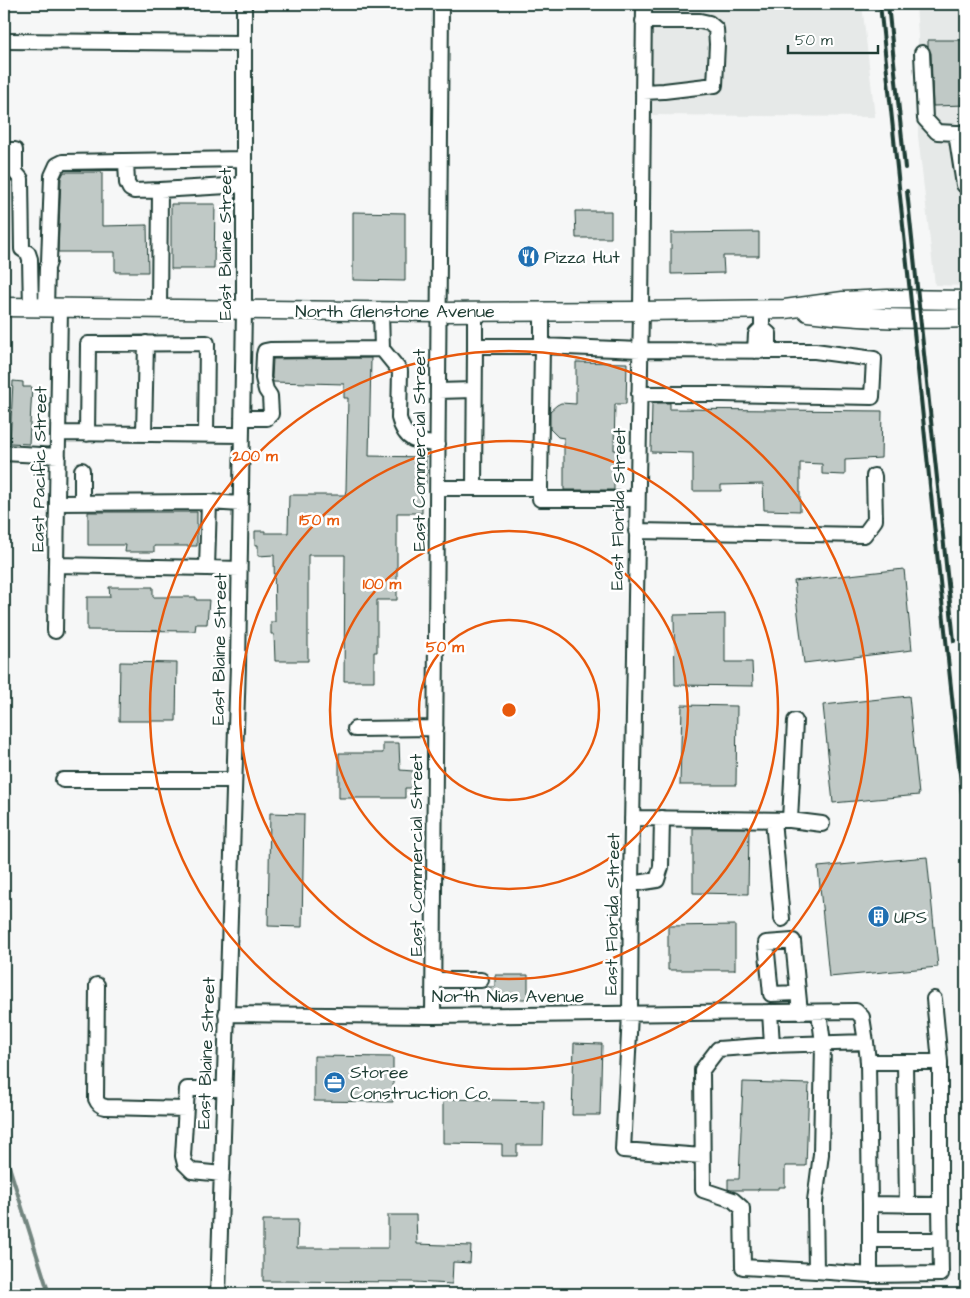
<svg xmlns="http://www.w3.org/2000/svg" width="970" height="1298" font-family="'Architects Daughter',sans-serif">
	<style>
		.built { fill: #e6e9e8 }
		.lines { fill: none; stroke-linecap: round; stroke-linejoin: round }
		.stream { stroke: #72857f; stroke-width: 4 }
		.building { fill: #c0c9c6; stroke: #1f3d34 }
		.minor-casing { stroke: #1f3d34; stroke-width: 18 }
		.major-casing { stroke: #1f3d34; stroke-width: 21 }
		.minor { stroke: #fff; stroke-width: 14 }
		.major { stroke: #fff; stroke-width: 18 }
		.rail { stroke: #1f3d34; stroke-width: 4 }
		.ring { fill: none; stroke: #e8590c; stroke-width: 2.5 }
		.labels { text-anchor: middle; stroke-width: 5; stroke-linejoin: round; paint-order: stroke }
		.street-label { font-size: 18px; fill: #1f3d34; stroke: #fff }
		.poi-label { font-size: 18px; fill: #1f3d34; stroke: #fff; text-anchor: start }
		.centre { fill: #e8590c; stroke: #fff; stroke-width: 2.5 }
		.ring-label { font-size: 15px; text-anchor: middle; font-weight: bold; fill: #e8590c; stroke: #fff; stroke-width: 5; stroke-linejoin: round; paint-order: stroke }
	</style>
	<rect width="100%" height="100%" fill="#f6f7f7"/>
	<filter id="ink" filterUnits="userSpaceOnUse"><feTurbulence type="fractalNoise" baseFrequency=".02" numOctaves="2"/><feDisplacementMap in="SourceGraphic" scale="10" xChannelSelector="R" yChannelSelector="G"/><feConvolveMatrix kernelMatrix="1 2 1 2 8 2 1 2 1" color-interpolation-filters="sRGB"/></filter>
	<g filter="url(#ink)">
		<path class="built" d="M651 4H862L875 117 650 115Z
			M916 4H966V286L935 285 918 136V36Z"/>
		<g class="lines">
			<path class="stream" d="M4 1150 49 1294"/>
		</g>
		<path class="building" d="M928 40H966V105L933 106 931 53 928 47Z
			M64 172H102V226L147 225 148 272H115V252H58L61 178Z
			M171 204H215L214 269H171Z
			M575 211H611V238H576Z
			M353 212 405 213V281L353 280Z
			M759 232V256H723L724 273 671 274V233Z
			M371 358 369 456 426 457V484H422V513H397V600H377V652H374V681H344L345 555H308V661H275L274 634H271V622H275L274 555 258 556V545H255V531H265V533H288L289 495H345L346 490 348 398H344V384L273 382 272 377 273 359Z
			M576 362 627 363 626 404H615L614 450H619L618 471 614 470V490H564V438L558 437 550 429V411L557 405 561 403 576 404Z
			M13 381 23 382V387H32L29 444 10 443Z
			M652 403H670V409L882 411 881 458 845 460V475L822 474V464L800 463V511L764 510 763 484 721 485V491H693V453L651 452Z
			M88 512H197V546H154V552H125L126 545H88Z
			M904 569 912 650 804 663 794 581Z
			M109 587H153V597H196V600H209L207 624H196L195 631 87 630V597H110Z
			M725 614V662H752L753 686 675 685 674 615Z
			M120 662 177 663 176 721H119Z
			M909 696 919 795 833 803 823 705Z
			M682 705 737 706 736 785H680Z
			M383 743H399L400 770 413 771V788H405V798H339V753H383Z
			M270 813 304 814 302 927 268 926Z
			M693 828H749L748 894 693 893Z
			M927 857 938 967 829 977 818 867Z
			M735 925V970H668V926Z
			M495 975H528V999H486V987H495Z
			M574 1043 602 1044 600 1115H572Z
			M314 1056 393 1057V1102L314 1101Z
			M743 1082 809 1084 806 1166H785V1187H779V1189H758V1190H731L728 1189V1179H739Z
			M443 1099 544 1101 543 1145H517V1156H502V1144L443 1143Z
			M388 1215H416L417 1244 471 1246 470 1263 453 1262 452 1284 414 1282 263 1281V1220H298L297 1248H388Z"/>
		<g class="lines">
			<defs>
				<path id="minor" d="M644 4 641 311 631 884 630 1014 623 1150 702 1156
					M4 41 244 43
					M922 53 925 119 937 132 956 133
					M643 92 664 91 715 85 717 44 716 29 709 23 700 21H643
					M966 133H956L964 185H966
					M4 150H15V172L21 179 22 249 28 253 30 259 31 308
					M126 161 127 183 130 189 134 191 160 190
					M46 308 47 268 49 262 52 176 57 165 63 162 244 159
					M159 309 160 190 244 185
					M381 311 382 349 400 371 399 418C405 441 416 443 438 444
					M542 311V346L640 350 815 351 874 359 872 397 723 394H639
					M475 312V346H542L540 488
					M762 328 769 334V350
					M755 351 756 334 762 328V309
					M438 391 474 390
					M242 418H267L271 414 270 396 266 390 263 378 264 355 265 351 270 350 382 349
					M59 433 242 435
					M87 434 88 344 207 343 206 435
					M144 434 146 343
					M4 453 58 456
					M438 488H474L475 346
					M474 488H540V499H637
					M57 503 209 502
					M82 503V470
					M636 531 864 535 875 520 874 476
					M56 565 207 568
					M239 569 207 568 209 502 241 504
					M55 631 60 308
					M355 729 436 728
					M63 780H234
					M632 818 790 820 822 824
					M773 820 782 919
					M790 820 795 721
					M631 884 657 880 661 867 662 818
					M434 980H481
					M97 985 96 1099C98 1104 100 1106 106 1107L186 1109
					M798 993 771 994 766 943 793 941 800 1012
					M770 1012 772 1045 866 1042 868 1062 870 1204 940 1205V1062L934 999
					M226 1014 433 1016 856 1011 862 1017 866 1042
					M433 1016 441 4
					M772 1045 718 1049 702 1070 703 1190 733 1200 742 1208 743 1267 816 1271 815 1201 821 1154 823 1043 819 1012
					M868 1062H940
					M905 1062 907 1205
					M222 1174 192 1171 185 1164 183 1156 187 1089H224
					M870 1204V1275L941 1274 940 1205
					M871 1240H940
					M816 1271 870 1275
					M218 1294 238 665 244 310V4"/>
				<path id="major" d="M4 307 439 312 641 311 785 309 843 301 888 299 966 300
					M808 312C861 319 913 320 966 318"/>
			</defs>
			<use href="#minor" class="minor-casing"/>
			<use href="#major" class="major-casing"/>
			<use href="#minor" class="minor"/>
			<use href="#major" class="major"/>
			<path class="rail" d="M880 4 966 832
				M888 4 905 168
				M907 191 954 641"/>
		</g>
	</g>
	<g class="ring">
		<circle cx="509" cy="710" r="90"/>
		<circle cx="509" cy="710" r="179"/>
		<circle cx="509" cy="710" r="269"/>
		<circle cx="509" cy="710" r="359"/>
	</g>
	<defs>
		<symbol id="restaurant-disc" viewBox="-11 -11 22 22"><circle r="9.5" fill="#1f6fb2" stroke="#fff"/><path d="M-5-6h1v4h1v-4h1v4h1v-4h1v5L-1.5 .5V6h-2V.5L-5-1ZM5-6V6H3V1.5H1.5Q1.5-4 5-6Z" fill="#fff"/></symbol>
		<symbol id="building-disc" viewBox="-11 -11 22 22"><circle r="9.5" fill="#1f6fb2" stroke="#fff"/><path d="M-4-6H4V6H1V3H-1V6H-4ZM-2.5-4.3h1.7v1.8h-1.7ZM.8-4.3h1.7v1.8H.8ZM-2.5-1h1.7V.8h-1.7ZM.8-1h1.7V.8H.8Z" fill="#fff"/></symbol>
		<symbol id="office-disc" viewBox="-11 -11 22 22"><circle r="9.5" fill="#1f6fb2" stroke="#fff"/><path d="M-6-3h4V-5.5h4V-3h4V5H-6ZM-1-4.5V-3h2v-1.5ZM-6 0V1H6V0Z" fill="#fff"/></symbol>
	</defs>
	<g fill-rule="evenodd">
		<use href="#restaurant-disc" x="516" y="244" width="25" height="25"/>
		<use href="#building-disc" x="866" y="904" width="25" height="25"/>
		<use href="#office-disc" x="322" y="1070" width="25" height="25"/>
	</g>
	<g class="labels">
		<g class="street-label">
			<text transform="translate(225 244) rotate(-90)" y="6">East Blaine Street</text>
			<text x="395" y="317">North Glenstone Avenue</text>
			<text transform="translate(419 450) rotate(-90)" y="6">East Commercial Street</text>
			<text transform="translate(39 469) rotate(-89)" y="6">East Pacific Street</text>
			<text transform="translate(618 509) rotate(-89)" y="6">East Florida Street</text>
			<text transform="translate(219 649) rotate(-89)" y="6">East Blaine Street</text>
			<text transform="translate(416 855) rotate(-90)" y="6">East Commercial Street</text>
			<text transform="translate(612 914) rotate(-89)" y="6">East Florida Street</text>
			<text x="508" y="1002">North Nias Avenue</text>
			<text transform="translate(206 1053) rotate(-88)" y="6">East Blaine Street</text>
		</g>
		<g class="poi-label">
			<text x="544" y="263">Pizza Hut</text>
			<text x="894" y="923">UPS</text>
			<text x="350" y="1078">Storee<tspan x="350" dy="21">Construction Co.</tspan></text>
		</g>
	</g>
	<circle cx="509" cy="710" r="8" class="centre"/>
	<g class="ring-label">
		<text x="255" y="461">200 m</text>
		<text x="319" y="525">150 m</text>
		<text x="382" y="589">100 m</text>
		<text x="445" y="652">50 m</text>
	</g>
	<rect width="970" height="1298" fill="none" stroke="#fff" stroke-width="20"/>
	<rect x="10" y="10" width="950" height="1278" fill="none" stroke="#1f3d34" stroke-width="2" filter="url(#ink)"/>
	<path d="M788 45v8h90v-8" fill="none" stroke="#1f3d34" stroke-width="2.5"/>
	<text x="795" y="45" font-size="15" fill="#1f3d34" stroke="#ffffff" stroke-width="4" paint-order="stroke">50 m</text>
</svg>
